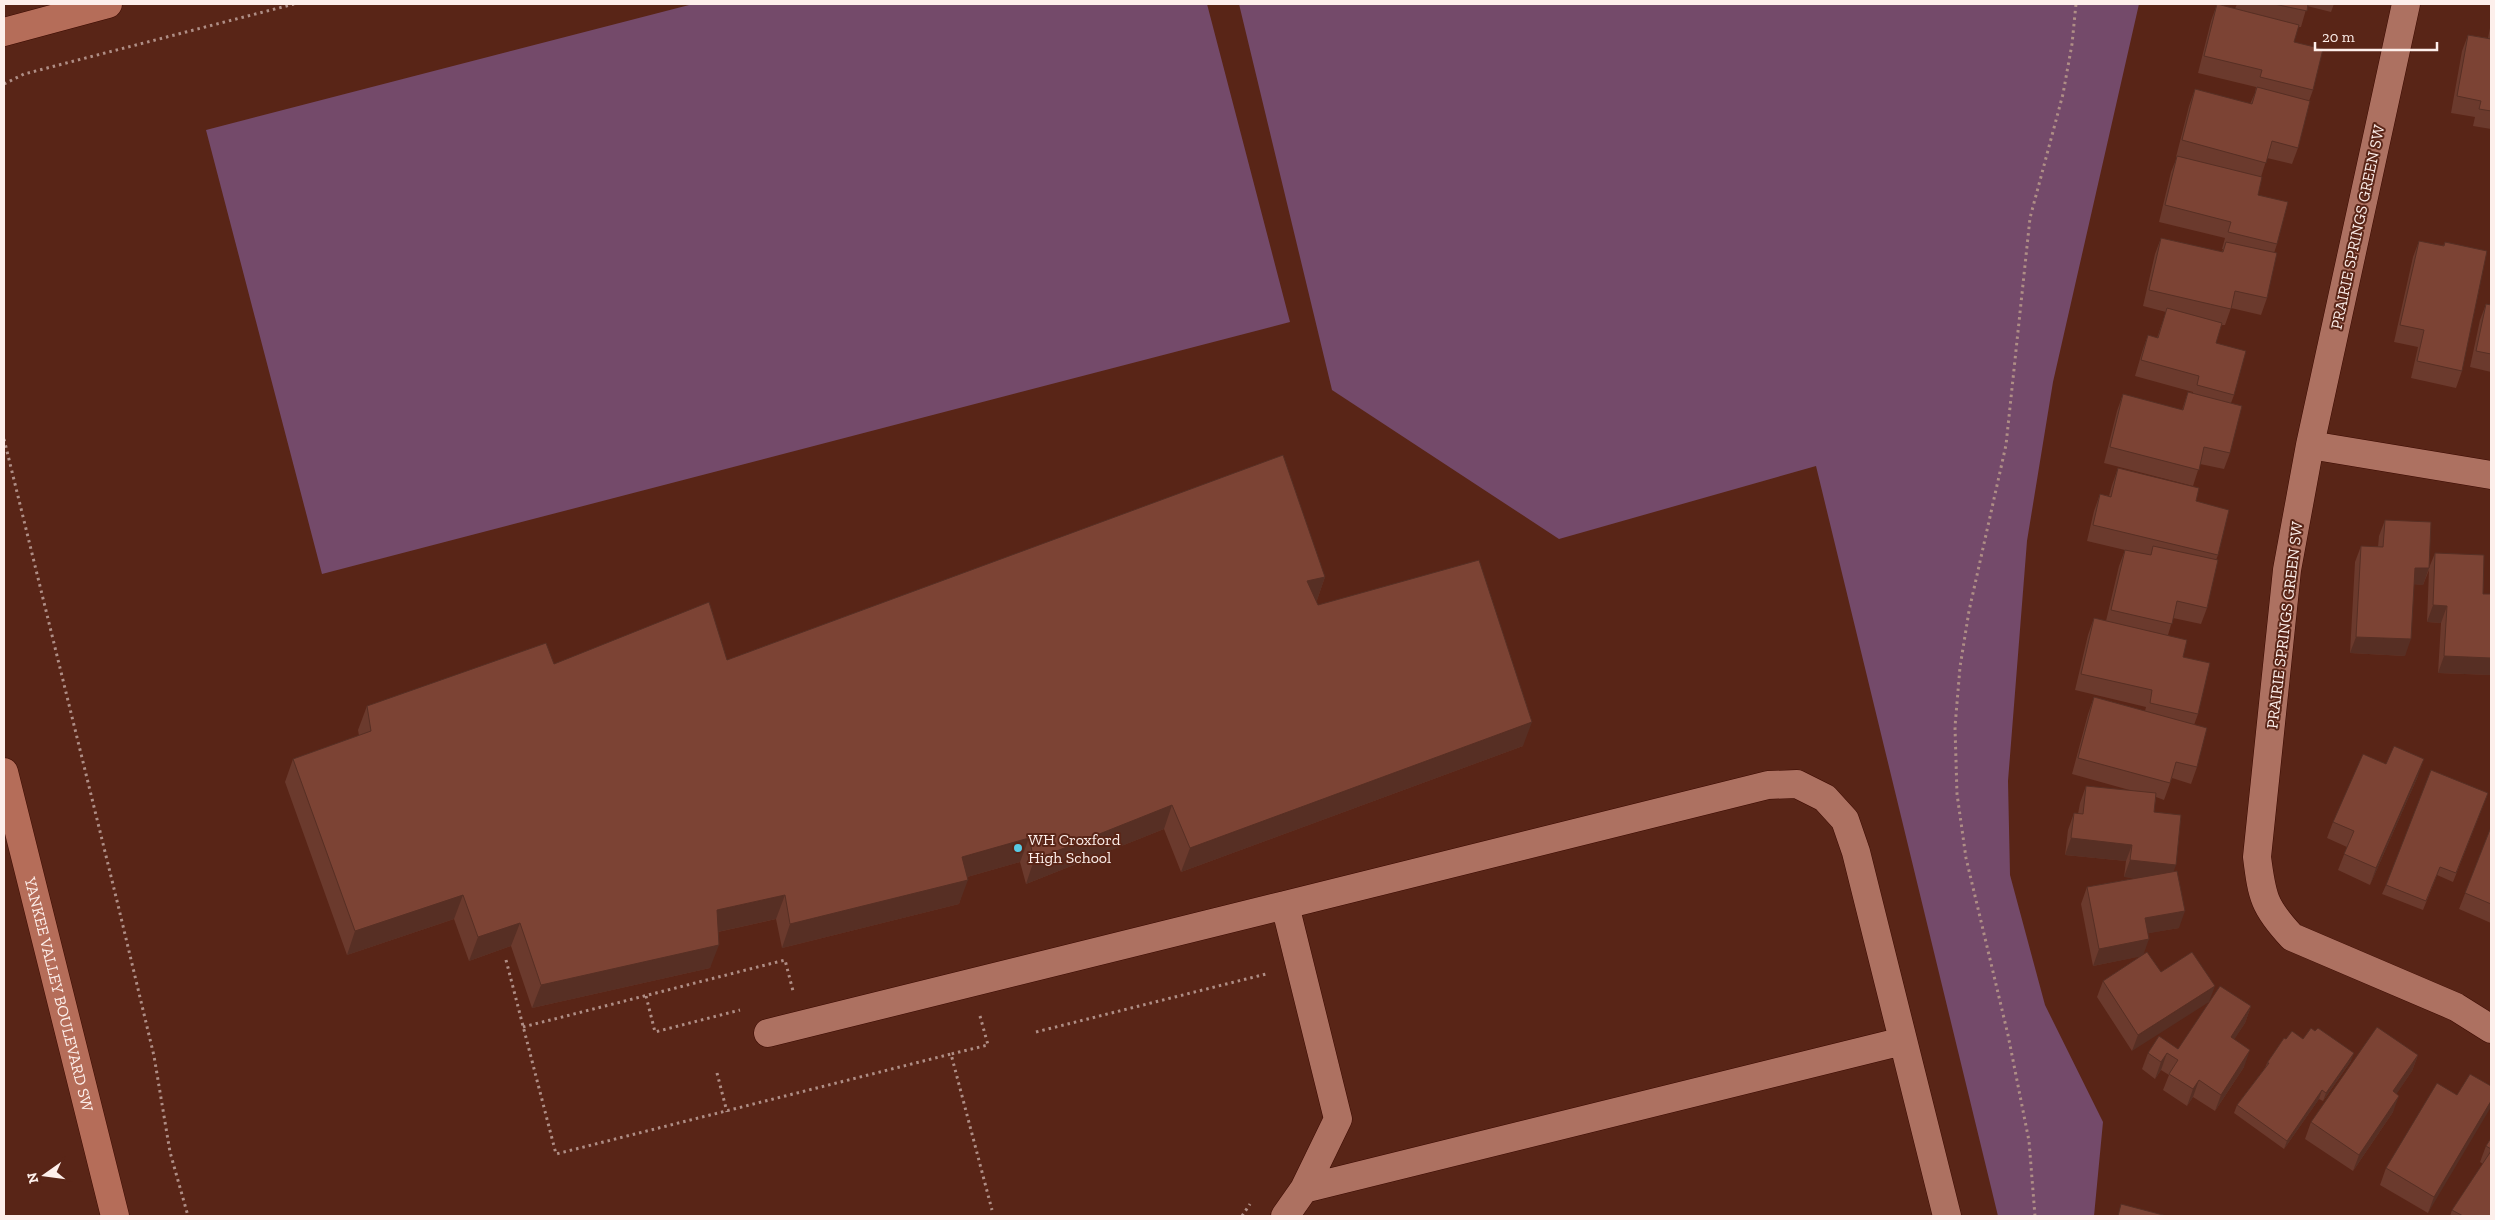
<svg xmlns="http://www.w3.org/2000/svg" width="2495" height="1220" font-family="'Zilla Slab',serif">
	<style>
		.green { fill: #744a6a }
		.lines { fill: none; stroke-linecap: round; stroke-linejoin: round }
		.minor-casing { stroke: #3b0a00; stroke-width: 29 }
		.major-casing { stroke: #3b0a00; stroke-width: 29 }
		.path { stroke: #af8e86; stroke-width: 3; stroke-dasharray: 2.5 4; stroke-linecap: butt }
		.minor { stroke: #ad7161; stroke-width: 28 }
		.major { stroke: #b56d59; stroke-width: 28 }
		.wall { fill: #6b3a2d }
		.shaded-wall { fill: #572f24 }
		.building { fill: #7c4334; stroke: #572f24 }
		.poi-dot { fill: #58c9e3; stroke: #592517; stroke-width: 2 }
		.labels { text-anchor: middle; stroke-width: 4; stroke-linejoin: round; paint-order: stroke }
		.street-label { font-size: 16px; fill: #fdefeb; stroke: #592517 }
		.poi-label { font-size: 16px; fill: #fdefeb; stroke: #592517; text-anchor: start }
	</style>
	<rect width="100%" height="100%" fill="#592517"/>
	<path class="green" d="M693 4H1207L1290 322 322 574 206 130Z
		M1239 4H2139L2053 382 2027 541 2008 781 2010 875 2045 1005 2103 1122 2094 1216H1998L1816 466 1559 539 1332 390Z"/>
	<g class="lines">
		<defs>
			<path id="minor" d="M2406 4 2310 445 2287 570 2257 857C2262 897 2264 907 2292 937L2456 1007 2491 1029
				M2310 445 2491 475
				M768 1033 1285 905
				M1304 1189 1903 1041
				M1285 1216 1304 1189 1338 1119 1285 905 1768 785 1797 784 1825 798 1845 820 1856 852 1947 1216"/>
			<g id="major">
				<path d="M4 32 108 4"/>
				<path id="s1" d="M4 772 115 1216"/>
			</g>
		</defs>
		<use href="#minor" class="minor-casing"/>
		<use href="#major" class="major-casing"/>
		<path class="path" d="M4 84 24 74 294 4
			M4 439 118 905 154 1056 170 1152 188 1216
			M506 960 556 1154 951 1054
			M646 996 655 1032 740 1010
			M980 1016 988 1045 951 1054 992 1210
			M523 1027 785 960 793 991
			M1036 1032 1266 974
			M717 1073 727 1112
			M1242 1216 1250 1204
			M2035 1216 2029 1141 2008 1035 1966 858 1957 794 1955 727 1960 667 1969 611 2006 445 2030 218 2063 94 2072 44 2076 4"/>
		<use href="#minor" class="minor"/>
		<use href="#major" class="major"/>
	</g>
	<path class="wall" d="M2217 4 2235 9 2237 4H2334L2331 12 2307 6 2301 27H2298L2294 42 2313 90 2309 101 2298 148 2292 164 2267 158 2261 177 2258 195 2277 244 2274 253 2267 298 2261 315 2231 308 2225 325H2221L2216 343 2234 395 2231 403 2230 453 2224 469 2200 464 2193 486 2104 463 2117 411 2123 394 2182 410 2188 392 2193 393V392L2135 376 2142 352 2148 335 2157 338 2166 312 2143 306 2155 254 2161 238 2222 252 2223 249H2222L2225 238 2159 222 2171 172 2177 157H2176L2189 106 2195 89 2250 104 2255 93 2256 87 2198 73 2211 21Z
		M2491 23V129L2473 126 2475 117 2451 113 2462 51 2468 35 2488 38Z
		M2419 241 2443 246 2445 242 2462 371 2456 388 2411 378 2418 347 2394 342 2413 257Z
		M2486 304 2491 305V372L2470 367 2480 320Z
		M2118 468 2196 501 2218 555 2216 560 2207 608 2201 624 2173 618 2168 635 2183 657 2198 714 2194 725 2197 767 2191 784 2172 778 2164 800 2156 797 2154 812 2174 872 2179 928 2148 933 2143 955 2161 972 2192 952 2132 1051 2097 997 2103 981 2141 956 2093 966 2081 904 2087 887 2137 878 2124 877 2126 861 2065 855 2068 830 2074 813 2078 814 2080 803 2086 786 2133 791 2072 774 2088 714 2094 697 2145 711 2146 707 2075 690 2088 635 2094 618 2106 621 2119 566 2125 550 2087 541 2094 511 2100 494 2109 496 2112 485Z
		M2385 520 2429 568 2435 553 2483 594H2491V675L2438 673 2441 623 2427 622 2429 570 2423 585 2414 584 2405 656 2350 653 2355 562 2361 546 2378 547 2379 536Z
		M1325 577 1317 600 1316 601 1318 605 1523 746 1181 872 1164 829 1026 884 1020 862 967 877 959 904 782 948 776 919 718 932 710 968 532 1008 511 946 469 961 454 919 347 955 285 782 293 759 359 736 358 730 367 706 554 664 727 660Z
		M2418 776 2370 885 2338 870 2347 847 2327 838 2333 822Z
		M2488 793 2453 882 2437 875 2423 910 2382 894 2386 885Z
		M2491 827V923L2459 909Z
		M2251 1006 2245 1023 2234 1039 2244 1067 2215 1111 2193 1097 2187 1106 2163 1090 2169 1075 2161 1070 2155 1079 2142 1069 2148 1053 2178 1049Z
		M2286 1039H2303L2351 1061 2323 1101 2319 1099 2284 1149 2234 1113 2237 1105 2265 1068 2267 1063Z
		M2418 1055 2412 1071 2396 1094 2393 1112 2353 1171 2305 1139 2311 1122Z
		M2491 1086 2428 1213 2380 1185 2386 1168 2457 1095Z
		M2491 1138V1216H2450L2452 1210 2483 1164 2480 1162 2486 1146Z"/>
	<path class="shaded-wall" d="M2415 568H2429L2423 585 2409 584Z
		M1325 577 1317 600 1298 605 1307 581Z
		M2433 605 2447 606 2441 623 2427 622Z
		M2356 637 2411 639 2405 656 2350 653Z
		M2444 656 2491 658V675L2438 673Z
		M1532 722 1523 746 1181 872 1190 848Z
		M2424 759 2418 776 2370 885 2376 868Z
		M1172 805 1164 829 1026 884 1034 860Z
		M1029 838 1020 862 953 881 962 857Z
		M2071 838 2132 845 2126 861 2065 855Z
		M2130 860 2176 865 2170 882 2124 877Z
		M968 880 959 904 782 948 790 924Z
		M463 895 454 919 347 955 355 931Z
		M785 895 776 919 708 934 717 910Z
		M2185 911 2179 928 2139 935 2145 918Z
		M520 923 511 946 469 961 478 937Z
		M2149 939 2143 956 2093 966 2099 949Z
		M719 945 710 968 532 1008 541 985Z
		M2215 986 2209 1002 2132 1051 2138 1035Z
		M2251 1006 2245 1023 2225 1054 2231 1037Z
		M2250 1050 2244 1067 2215 1111 2221 1095Z
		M2167 1053 2161 1070 2155 1079 2161 1062Z
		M2354 1053 2351 1061 2323 1101 2326 1093Z
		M2418 1055 2412 1071 2387 1108 2393 1091Z
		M2199 1080 2193 1097 2187 1106 2193 1089Z
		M2322 1090 2319 1099 2284 1149 2287 1141Z
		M2399 1096 2393 1112 2353 1171 2359 1155Z
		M2491 1101V1107L2428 1213 2434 1197Z"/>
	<path class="building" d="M2217 4 2299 25 2294 42 2323 49 2313 90 2260 77 2262 70 2204 56Z
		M2274 4H2308L2307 11Z
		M2468 35 2491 39V111L2479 109 2481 101 2457 96Z
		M2257 87 2310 101 2298 148 2272 141 2266 163 2182 140 2195 89 2252 104Z
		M2177 156 2262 177 2258 195 2288 202 2277 244 2228 232 2231 222 2165 205Z
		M2161 238 2223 252 2226 242 2277 253 2267 298 2235 291 2231 309 2149 290Z
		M2419 241 2444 246 2445 242 2487 251 2462 371 2417 361 2424 330 2400 325Z
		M2486 304 2491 305V354L2476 351Z
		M2167 308 2222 323 2216 343 2246 351 2234 395 2197 385 2199 376 2141 360 2148 335 2158 338Z
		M2188 392 2242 406 2230 453 2204 447 2199 470 2110 447 2123 394 2183 410Z
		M1283 455 1325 577 1307 581 1318 605 1479 560 1532 722 1190 848 1172 805 1034 860 1029 838 962 857 968 880 790 924 785 895 717 910 719 945 541 985 520 923 478 937 463 895 355 931 293 759 371 731 367 706 546 643 554 664 709 602 727 660Z
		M2118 468 2199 488 2196 501 2229 510 2218 555 2093 525 2100 494 2111 497Z
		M2385 520 2431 522 2429 568H2415L2411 639 2356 637 2361 546 2383 547Z
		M2153 546 2218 560 2207 608 2177 601 2172 624 2111 610 2125 550 2151 555Z
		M2435 553 2484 555 2483 594H2491V658L2444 656 2447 606 2433 605Z
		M2094 618 2187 640 2183 657 2210 663 2198 714 2150 703 2152 690 2081 674Z
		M2094 697 2207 728 2197 767 2176 762 2170 783 2078 758Z
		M2394 746 2424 759 2376 868 2344 854 2354 831 2333 822 2363 754 2386 764Z
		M2431 770 2488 793 2456 873 2440 867 2426 901 2386 885Z
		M2086 786 2156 793 2154 812 2181 815 2176 865 2130 860 2132 845 2071 838 2074 813 2083 814Z
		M2491 827V904L2465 893Z
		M2177 871 2185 911 2145 918 2149 939 2099 949 2087 887Z
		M2147 952 2161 972 2192 952 2215 986 2138 1035 2103 981Z
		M2220 986 2251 1006 2231 1037 2250 1050 2221 1095 2199 1080 2193 1089 2169 1074 2178 1060 2167 1053 2161 1062 2148 1053 2159 1036 2178 1049Z
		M2377 1027 2418 1055 2393 1091 2399 1096 2359 1155 2311 1122Z
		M2311 1028 2315 1031 2318 1028 2354 1053 2326 1093 2322 1090 2287 1141 2237 1105 2269 1063H2267L2284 1038 2286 1039 2292 1031 2303 1039Z
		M2470 1074 2491 1086V1101L2434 1197 2386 1168 2437 1083 2457 1095Z
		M2491 1138V1149L2486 1146Z
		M2491 1151V1216H2463L2452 1210Z
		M2121 1204 2167 1216H2118Z"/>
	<circle class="poi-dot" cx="1018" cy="848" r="5"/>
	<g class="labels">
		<g class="street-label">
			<text transform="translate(2357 227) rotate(-78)" y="6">PRAIRIE SPRINGS GREEN SW</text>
			<text transform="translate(2284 625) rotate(-83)" y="6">PRAIRIE SPRINGS GREEN SW</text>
			<text dy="6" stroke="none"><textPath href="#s1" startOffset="229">YANKEE VALLEY BOULEVARD SW</textPath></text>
		</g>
		<g class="poi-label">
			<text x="1028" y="845">WH Croxford<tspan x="1028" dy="18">High School</tspan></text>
		</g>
	</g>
	<rect width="2495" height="1220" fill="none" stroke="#fdefeb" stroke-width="10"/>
	<g transform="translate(45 1175) rotate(256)" stroke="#592517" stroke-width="4" paint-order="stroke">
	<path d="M0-4L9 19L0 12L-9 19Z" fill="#fdefeb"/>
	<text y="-8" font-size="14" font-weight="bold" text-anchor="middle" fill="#fdefeb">N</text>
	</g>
	<path d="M2315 42v8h122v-8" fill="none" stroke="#fdefeb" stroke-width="2.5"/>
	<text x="2322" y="42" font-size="15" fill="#fdefeb" stroke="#592517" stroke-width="4" paint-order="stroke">20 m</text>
</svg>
